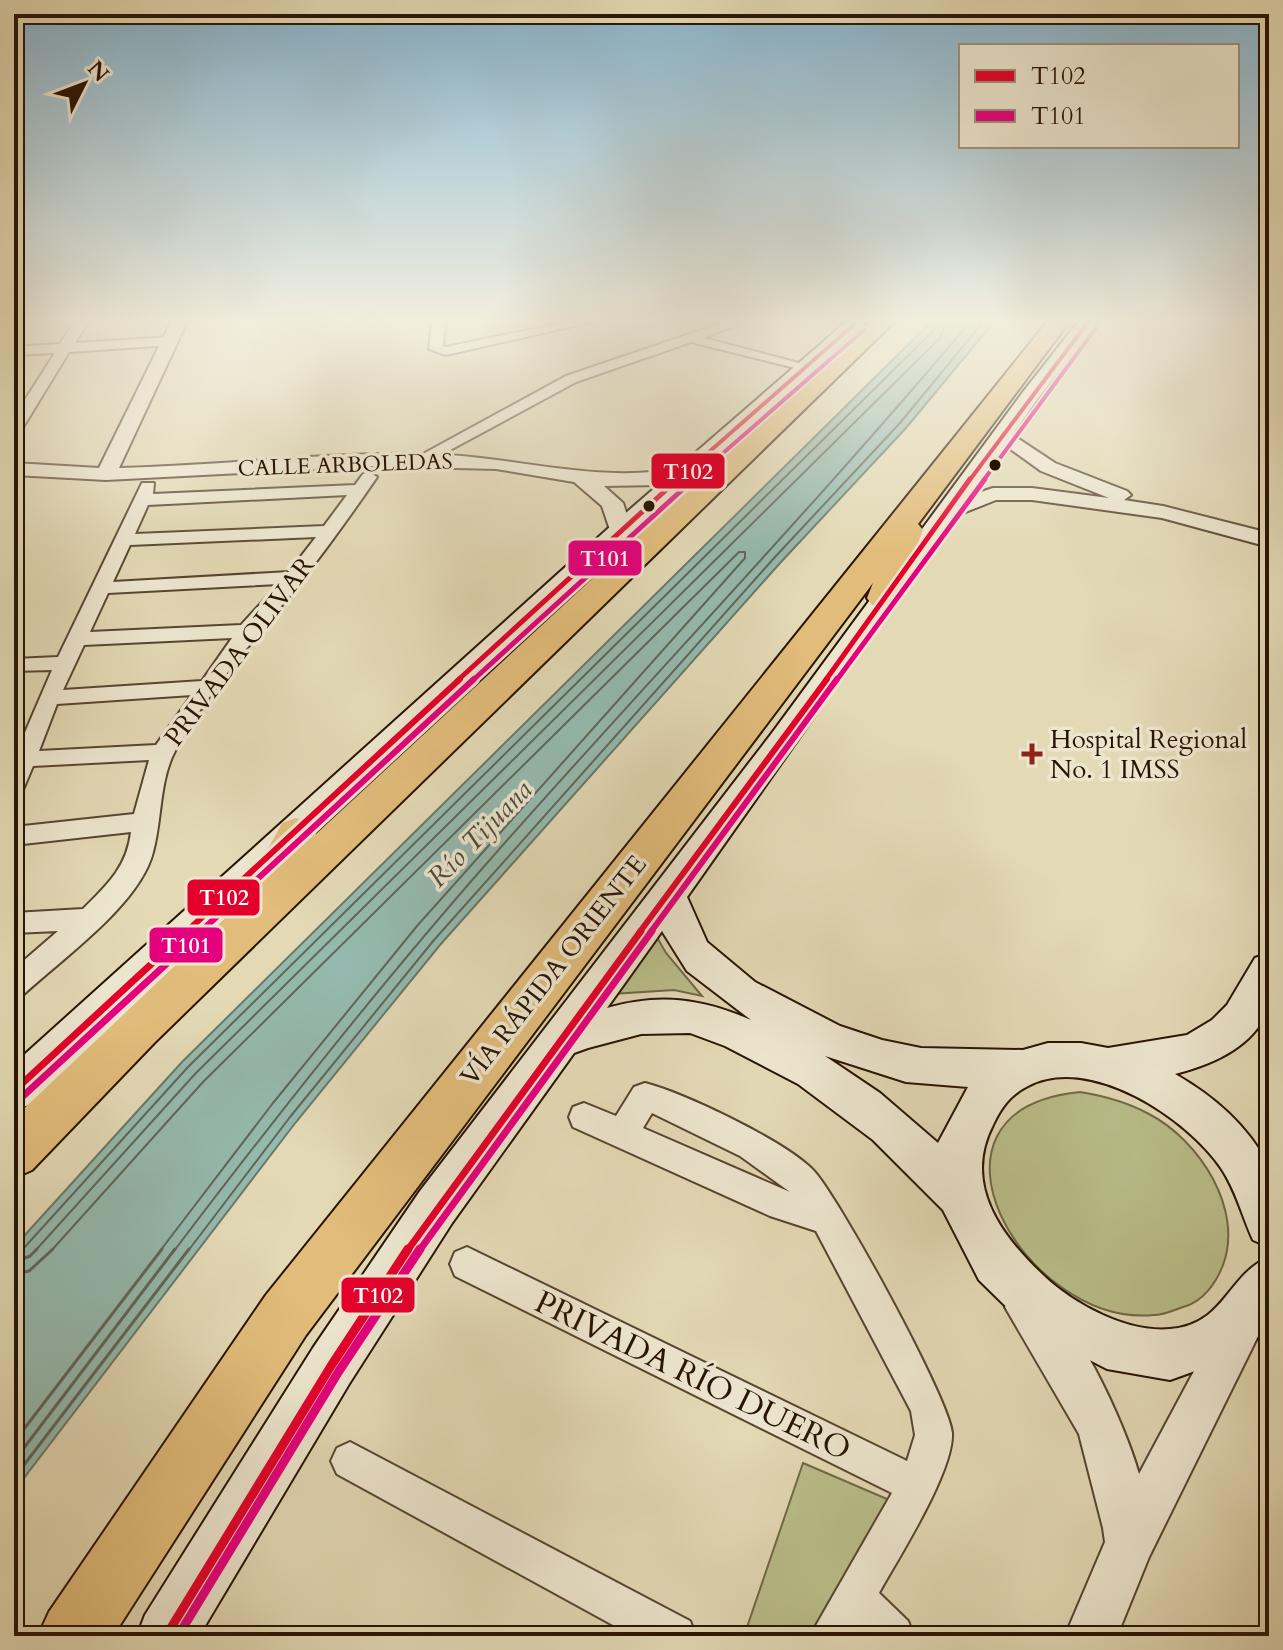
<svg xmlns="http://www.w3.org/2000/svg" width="1283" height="1650" font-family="Cardo,serif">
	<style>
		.green { fill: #b9be8a; stroke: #706946; stroke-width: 2 }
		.water { fill: #95baaf; stroke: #69786a; stroke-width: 2 }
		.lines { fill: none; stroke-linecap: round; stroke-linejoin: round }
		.shore-far1 { stroke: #5e6759; stroke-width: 2 }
		.shore { stroke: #5e6759; stroke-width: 3 }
		.minor-casing { stroke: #574530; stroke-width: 4 }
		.tertiary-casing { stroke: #574530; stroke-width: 4 }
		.secondary-casing { stroke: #281403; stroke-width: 4 }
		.trunk-casing { stroke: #281403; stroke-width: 4 }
		.minor { fill: #ede6cf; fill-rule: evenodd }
		.tertiary { fill: #ede6cf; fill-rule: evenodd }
		.secondary { fill: #ede6cf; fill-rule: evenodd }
		.trunk { fill: #e2bc7a; fill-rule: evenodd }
		.bus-1-far4-casing { stroke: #ede6cf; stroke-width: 8 }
		.bus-1-far3-casing { stroke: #ede6cf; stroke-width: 10 }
		.bus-1-far2-casing { stroke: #ede6cf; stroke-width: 12 }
		.bus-1-far1-casing { stroke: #ede6cf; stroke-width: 13 }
		.bus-1-casing { stroke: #ede6cf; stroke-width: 15 }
		.bus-2-far4-casing { stroke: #ede6cf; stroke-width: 8 }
		.bus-2-far3-casing { stroke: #ede6cf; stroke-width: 10 }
		.bus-2-far2-casing { stroke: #ede6cf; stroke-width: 12 }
		.bus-2-far1-casing { stroke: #ede6cf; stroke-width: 13 }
		.bus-2-casing { stroke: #ede6cf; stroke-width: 15 }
		.bus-1-far4 { stroke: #e4002b; stroke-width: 4 }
		.bus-1-far3 { stroke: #e4002b; stroke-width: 5 }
		.bus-1-far2 { stroke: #e4002b; stroke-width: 6 }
		.bus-1-far1 { stroke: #e4002b; stroke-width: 7 }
		.bus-1 { stroke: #e4002b; stroke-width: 9 }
		.bus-2-far4 { stroke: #e5007d; stroke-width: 4 }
		.bus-2-far3 { stroke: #e5007d; stroke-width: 5 }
		.bus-2-far2 { stroke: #e5007d; stroke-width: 6 }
		.bus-2-far1 { stroke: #e5007d; stroke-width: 7 }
		.bus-2 { stroke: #e5007d; stroke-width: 9 }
		.bus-dot { fill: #281403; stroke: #ede6cf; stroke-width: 3 }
		.poi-dot { fill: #8f2418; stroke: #ede6cf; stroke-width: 3 }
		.labels { text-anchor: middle; stroke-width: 7; stroke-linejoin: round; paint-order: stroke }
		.far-street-label { font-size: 22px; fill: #281403; stroke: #ede6cf }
		.street-label { font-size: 26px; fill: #281403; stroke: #ede6cf }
		.poi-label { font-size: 26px; fill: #281403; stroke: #ede6cf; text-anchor: start }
		.water-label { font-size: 28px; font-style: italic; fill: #4e4e3f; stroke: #ede6cf }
		.near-street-label { font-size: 32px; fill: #281403; stroke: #ede6cf }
		.line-badge { stroke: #ede6cf; stroke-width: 3 }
		.badge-label { font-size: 22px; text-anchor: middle; font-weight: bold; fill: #fff }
	</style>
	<rect width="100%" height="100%" fill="#e3d9b5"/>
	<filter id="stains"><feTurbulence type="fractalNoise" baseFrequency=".0025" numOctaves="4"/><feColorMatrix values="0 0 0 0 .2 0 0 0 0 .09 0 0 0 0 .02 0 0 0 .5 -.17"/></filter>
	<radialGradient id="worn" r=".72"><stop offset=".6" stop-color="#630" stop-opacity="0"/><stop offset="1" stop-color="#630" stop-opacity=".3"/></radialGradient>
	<path class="green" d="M654 932 666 953 702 996 674 990 611 994Z
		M1080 1092C1105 1096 1127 1102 1149 1114 1199 1140 1244 1209 1223 1265 1216 1283 1203 1302 1183 1307 1174 1310 1164 1315 1154 1315 1025 1328 899 1110 1080 1092Z
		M803 1463 894 1502 813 1636H744Z"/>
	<path class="water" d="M931 322H994L906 428 781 562 440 945 296 1122 14 1491V1247L182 1062Z"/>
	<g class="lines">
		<path class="shore-far1" d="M15 1251 23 1249 188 1067 933 331 936 322
			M35 1251 195 1074 940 338 946 322
			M51 1251 203 1082 739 552H745V558L417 926 273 1103 160 1251
			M174 1251C277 1115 382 982 495 854 652 676 817 504 970 322
			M188 1251 290 1117 434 940 775 557 900 423 983 322"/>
		<path class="shore" d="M14 1251 23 1249
			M14 1262 30 1256 37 1249
			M14 1274 29 1271 53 1249
			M14 1442 162 1249
			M14 1461 175 1249
			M14 1478 189 1249"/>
		<defs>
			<path id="minor" d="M74 322H88L75 343 171 337 178 341 171 345 69 352 22 429 14 434V417L55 353 14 355V347L60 344Z
				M432 322H445L443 346 446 347 567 322H592L446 355 429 349Z
				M725 322H744L704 338 814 367 807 371 691 342 576 382 426 463 412 460 566 376Z
				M369 472 377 477C353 512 328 547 302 580 259 635 209 689 175 751 159 781 162 820 153 852 140 904 63 958 24 994L14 998V969L58 931 14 933V913L83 909C107 885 127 867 131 832L14 845V827L134 814 149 760 33 766 22 792 14 794V758L52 670 14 671V659L58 657 142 483H154L153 494 355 485 363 474ZM347 495 324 526 135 534 148 505ZM316 537 289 572 113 582 130 545ZM279 584 241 625 90 632 108 593ZM232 638 202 681 63 690 84 645ZM192 695 156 745 39 751 57 704Z
				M645 1083C684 1093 785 1141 813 1170 838 1196 950 1400 952 1433 954 1471 899 1557 879 1593L908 1621 914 1636H864L858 1630 854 1636H810L892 1493 455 1276 450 1264 455 1252 467 1247 907 1461 915 1435 911 1411 816 1231 770 1216 573 1127 569 1117 573 1107 584 1103 616 1116 634 1087ZM652 1113 740 1156 790 1192 643 1128Z
				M350 1442 690 1621 696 1636H633L337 1474 331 1461 337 1448Z"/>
			<path id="tertiary" d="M171 322H187L119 468C221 466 322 452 424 454 512 455 599 486 685 467L695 473 692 477 658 485 604 486 623 503 632 530 621 537 610 530 602 506 574 482 496 469 378 466 106 480 14 475V463L99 468Z
				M1002 428 1055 463 1127 491 1131 495 1124 500 1163 506 1269 533V547L1162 518 1032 500H996L958 515H942L939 510 942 505 993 488H1032L1109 498 1041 471 995 438 992 434Z
				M1027 1285C1072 1304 1126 1427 1139 1474L1224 1315 1239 1308 1254 1315 1261 1330 1149 1557 1117 1636H1065L1105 1542 1103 1528 1079 1434 1005 1307 1012 1292Z"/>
			<path id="secondary" d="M846 322H866L630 535 29 1105 14 1110V1064L612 525Z
				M1078 322H1097L1037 400 687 897 707 942 755 982 840 1026 882 1040 921 1048 1023 1050 1048 1043H1081L1108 1048 1187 1035 1212 1020 1227 1005 1255 958 1269 953C1269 969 1274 994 1268 1009 1254 1047 1211 1065 1175 1074 1215 1097 1247 1125 1269 1166V1247L1253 1240C1242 1216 1236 1190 1221 1168 1188 1119 1090 1053 1028 1086 1010 1095 1001 1108 993 1125 962 1185 1002 1237 1045 1277 1075 1305 1128 1333 1170 1329 1225 1325 1227 1275 1269 1257V1321L1245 1353 1170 1380 1107 1369 1029 1329 979 1280 943 1210 873 1140 798 1084 725 1046 690 1033 641 1034 588 1048 574 1053 452 1223 349 1384 199 1636H137L145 1615 313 1348 420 1191 772 733 1023 392ZM662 931 687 971 751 1020C701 998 659 993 607 1008ZM825 1056 906 1082 968 1087 938 1143 880 1093Z"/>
			<path id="trunk" d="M870 322H894L154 1043 32 1170 14 1178V1118L245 900 235 887 269 847 282 823 296 818 310 823 316 834Z
				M1047 322H1069L918 524 923 530 894 605H872L867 598 873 583 306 1335 113 1636H38L49 1612 266 1295Z"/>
		</defs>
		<use href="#minor" class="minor-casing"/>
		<use href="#tertiary" class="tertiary-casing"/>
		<use href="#secondary" class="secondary-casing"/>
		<use href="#trunk" class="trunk-casing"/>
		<use href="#minor" class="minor"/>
		<use href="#tertiary" class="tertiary"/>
		<use href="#secondary" class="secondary"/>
		<use href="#trunk" class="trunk"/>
		<defs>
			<path id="bus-1-far4" d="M676 481 857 322
				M969 481 1088 322"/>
			<path id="bus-1-far3" d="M457 681 678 479
				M825 681 970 479"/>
			<path id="bus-1-far2" d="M185 933 460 679
				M639 933 827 679"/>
			<path id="bus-1-far1" d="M14 1091 187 931
				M407 1251 641 931"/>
			<path id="bus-1" d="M166 1636 331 1366 408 1249"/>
			<path id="bus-2-far4" d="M691 481 864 330
				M983 481 1096 328"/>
			<path id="bus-2-far3" d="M472 681 694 479
				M836 681 985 479"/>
			<path id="bus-2-far2" d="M199 933 474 679
				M650 933 837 679"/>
			<path id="bus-2-far1" d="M21 1098 202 931
				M419 1251 652 931"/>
			<path id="bus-2" d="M178 1636 339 1371 420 1249"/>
		</defs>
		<use href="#bus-1-far4" class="bus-1-far4-casing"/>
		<use href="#bus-1-far3" class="bus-1-far3-casing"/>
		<use href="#bus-1-far2" class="bus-1-far2-casing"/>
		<use href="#bus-1-far1" class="bus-1-far1-casing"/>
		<use href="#bus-1" class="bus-1-casing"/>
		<use href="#bus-2-far4" class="bus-2-far4-casing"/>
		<use href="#bus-2-far3" class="bus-2-far3-casing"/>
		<use href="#bus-2-far2" class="bus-2-far2-casing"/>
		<use href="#bus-2-far1" class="bus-2-far1-casing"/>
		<use href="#bus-2" class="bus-2-casing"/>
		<use href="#bus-1-far4" class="bus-1-far4"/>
		<use href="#bus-1-far3" class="bus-1-far3"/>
		<use href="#bus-1-far2" class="bus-1-far2"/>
		<use href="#bus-1-far1" class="bus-1-far1"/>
		<use href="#bus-1" class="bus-1"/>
		<use href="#bus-2-far4" class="bus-2-far4"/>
		<use href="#bus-2-far3" class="bus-2-far3"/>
		<use href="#bus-2-far2" class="bus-2-far2"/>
		<use href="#bus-2-far1" class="bus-2-far1"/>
		<use href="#bus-2" class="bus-2"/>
	</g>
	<linearGradient id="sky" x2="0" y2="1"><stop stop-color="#87b6d1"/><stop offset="0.58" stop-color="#f2eede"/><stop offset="1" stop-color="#f2eede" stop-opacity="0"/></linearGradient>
	<rect width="1283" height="553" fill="url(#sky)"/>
	<g class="bus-dot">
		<circle cx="995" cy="465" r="7"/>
		<circle cx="649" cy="506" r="7"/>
	</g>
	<path class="poi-dot" d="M1028 742h8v8h8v8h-8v8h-8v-8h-8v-8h8z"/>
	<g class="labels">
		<g class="far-street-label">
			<text transform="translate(345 464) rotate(-2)" y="8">CALLE ARBOLEDAS</text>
		</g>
		<g class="street-label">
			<text transform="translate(239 651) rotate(-53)" y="9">PRIVADA OLIVAR</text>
			<text transform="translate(553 970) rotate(-52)" y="9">VÍA RÁPIDA ORIENTE</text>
		</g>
		<g class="poi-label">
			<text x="1050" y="748">Hospital Regional<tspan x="1050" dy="30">No. 1 IMSS</tspan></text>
		</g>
		<g class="water-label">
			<text transform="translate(479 833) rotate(-46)" y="10">Río Tijuana</text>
		</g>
		<g class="near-street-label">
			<text transform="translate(693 1375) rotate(26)" y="11">PRIVADA RÍO DUERO</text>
		</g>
	</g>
	<g class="line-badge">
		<rect x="650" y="452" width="76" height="38" rx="8" fill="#e4002b"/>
		<rect x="567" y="539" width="76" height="38" rx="8" fill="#e5007d"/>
		<rect x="186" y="878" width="75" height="39" rx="8" fill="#e4002b"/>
		<rect x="148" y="926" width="76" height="38" rx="8" fill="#e5007d"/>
		<rect x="340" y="1276" width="76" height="38" rx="8" fill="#e4002b"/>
	</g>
	<g class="badge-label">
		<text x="688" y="479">T102</text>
		<text x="605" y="566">T101</text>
		<text x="224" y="905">T102</text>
		<text x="186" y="953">T101</text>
		<text x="378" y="1303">T102</text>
	</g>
	<rect width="1283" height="1650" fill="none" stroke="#e3d9b5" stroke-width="48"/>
	<rect x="16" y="16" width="1251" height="1618" fill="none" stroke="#281403" stroke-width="4"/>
	<rect x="24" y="24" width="1235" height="1602" fill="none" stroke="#281403" stroke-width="2"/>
	<rect x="959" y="44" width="280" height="104" fill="#ede6cf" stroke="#9e927d" stroke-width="2"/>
	<rect x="975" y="70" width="40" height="12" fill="#e4002b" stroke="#9e927d" stroke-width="2"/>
	<text x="1031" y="84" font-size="24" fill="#281403">T102</text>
	<rect x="975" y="110" width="40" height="12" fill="#e5007d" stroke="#9e927d" stroke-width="2"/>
	<text x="1031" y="124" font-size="24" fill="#281403">T101</text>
	<g transform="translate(84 84) rotate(48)" stroke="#ede6cf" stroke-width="6" paint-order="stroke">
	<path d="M0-6L14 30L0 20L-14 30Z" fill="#281403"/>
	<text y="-12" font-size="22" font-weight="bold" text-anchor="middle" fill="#281403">N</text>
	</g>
	<rect width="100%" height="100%" filter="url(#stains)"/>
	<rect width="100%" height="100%" fill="url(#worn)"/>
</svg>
